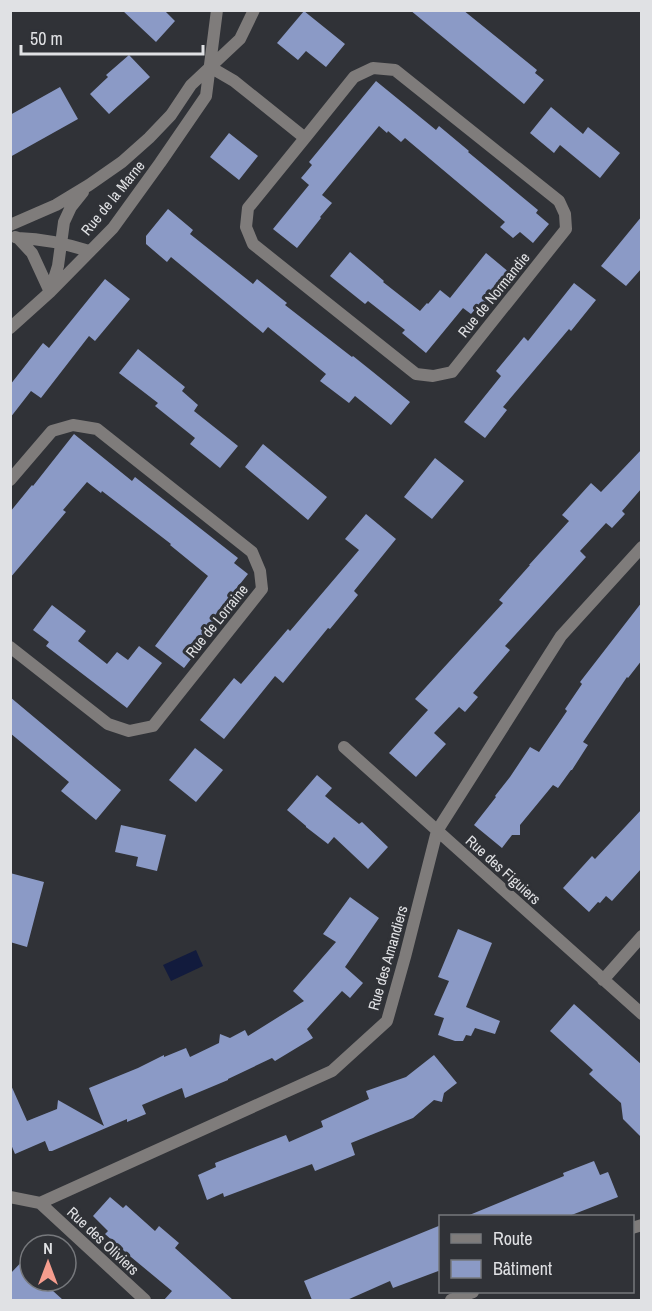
<svg xmlns="http://www.w3.org/2000/svg" width="652" height="1311" font-family="'Archivo Narrow',sans-serif">
	<style>
		.water { fill: #121b3d }
		.building { fill: #8b9ac6 }
		.lines { fill: none; stroke-linecap: round; stroke-linejoin: round }
		.minor { stroke: #7f7c7b; stroke-width: 12 }
		.labels { text-anchor: middle; stroke-width: 6; stroke-linejoin: round; paint-order: stroke }
		.street-label { font-size: 15px; fill: #e0e1e4; stroke: #303237 }
	</style>
	<rect width="100%" height="100%" fill="#303237"/>
	<path class="water" d="M196 950 203 966 171 981 163 965Z"/>
	<path class="building" d="M122 10H164L175 21 156 42Z
		M410 10H463L537 70 535 73 544 80 524 104Z
		M304 11 345 44 326 67 306 51 298 60 277 43Z
		M129 55 150 77 109 114 90 94 108 77 106 75Z
		M376 81 436 130 439 126 469 151 468 152 538 210 536 213 549 224 533 243 520 232 513 238 500 227 505 222 405 138 401 142 388 131 387 133 379 126 322 195 332 203 320 217 321 218 297 248 273 229 309 185 301 178 312 165 309 162Z
		M60 87 78 119 10 157V115Z
		M551 107 583 134 588 127 620 153 600 178 560 145 554 153 530 133Z
		M229 133 258 156 239 180 210 157Z
		M168 209 193 230 190 234 253 284 257 279 287 303 285 305 352 357 353 356 373 372 410 402 391 425 355 396 349 403 320 381 326 374 268 327 263 333 171 257 167 262 146 244V236Z
		M642 216V268L626 286 601 266Z
		M350 252 384 281 383 282 420 311 427 303 428 304 440 290 450 298 486 253 510 273 485 304 482 302 471 314 455 302 463 308 426 353 402 333 405 330 368 301 365 304 330 276Z
		M105 279 130 299 95 341 89 336 41 398 31 391 10 418V385L43 343 49 348Z
		M574 283 596 300 571 331 569 329 503 407 507 410 485 438 464 422 501 376 496 371 524 337 528 341Z
		M138 349 185 387 182 391 198 405 194 411 238 446 220 468 190 444 195 438 155 406 158 403 119 373Z
		M74 434 132 481 135 477 238 558 234 563 248 574 212 619 216 622 199 644 201 646 184 668 155 646 208 576 170 545 171 544 102 491 101 493 87 482 63 510 66 512 10 578V512L32 485 33 486Z
		M263 444 327 497 308 520 245 467Z
		M642 449V488L622 511 625 514 612 528 606 523 580 551 586 557 505 646 510 650 473 693 478 697 465 712 459 707 434 733 446 744 416 777 389 753 428 710 415 699 503 603 499 600 530 565H529L569 521 562 515 591 483 601 492Z
		M435 458 464 481 432 519 404 497Z
		M366 514 396 539 354 591 358 595 330 629 328 628 283 683 275 676 224 739 200 720 234 678 241 684 288 629 290 631 359 550 345 539Z
		M642 602V660L628 678 627 677 583 742 588 745 572 770H571L558 788 553 785 520 825V835H512L502 848 474 825 496 797 495 796 510 777 530 747 539 752 567 711 565 709 582 684 580 682Z
		M52 605 86 631 78 641 107 664 117 652 128 660 139 646 162 663 127 708 46 646 49 642 33 630Z
		M10 697 121 790 96 820 61 791 69 782 10 733Z
		M195 748 223 770 196 802 169 780Z
		M317 775 332 788 325 796 359 824 362 822 388 847 368 869 334 837 328 844 306 827V826L287 810Z
		M642 809V868L612 901 606 896 600 903 598 902 589 912 563 888 592 856 595 859Z
		M121 825 166 835 157 871 136 866 138 857 115 852Z
		M10 873 44 882 27 947 10 942Z
		M350 897 379 918 345 967 363 983 350 998 342 991 307 1029 313 1038 275 1061 272 1058 228 1079V1080L185 1098 182 1088 142 1105 146 1114 127 1122V1119L52 1151H49L45 1141 15 1154 10 1142V1083L27 1121 57 1109 58 1100 104 1126 89 1088 138 1068 164 1055V1057L186 1048 190 1057 219 1043 220 1034 230 1038 245 1030 248 1036 304 1001 293 991 336 942 323 934Z
		M458 929 492 943 466 1007 500 1021 495 1034 475 1028 471 1036 466 1035 463 1041H455L438 1035 444 1018 434 1015 449 981 438 977Z
		M574 1004 642 1065V1138L623 1119 621 1103 589 1074 593 1070 550 1031Z
		M434 1055 457 1083 444 1093 442 1102 434 1100 413 1118 351 1143 355 1155 315 1171 312 1164 224 1197 223 1193 207 1200 198 1175 216 1167 215 1163 286 1135 289 1142 323 1127 321 1121 369 1099 366 1091 406 1077Z
		M594 1161 600 1175 608 1172 618 1197 569 1216H467L564 1176 563 1173Z
		M110 1197 123 1208 126 1205 155 1231 159 1226 179 1243 175 1248 233 1300H164L172 1291 131 1257 105 1234 108 1231 93 1216Z
		M441 1225V1270L393 1288 390 1281 347 1300H312L304 1281Z
		M30 1253V1281H42L63 1300H10V1274Z"/>
	<g class="lines">
		<path class="minor" d="M210 67 234 81 305 138 248 208 246 227 253 244 416 374 433 376 452 372 566 229 565 214 559 201 395 70 373 68 354 77 305 138
			M10 225 56 205 89 185 122 162 149 138 171 115 191 85 240 39 254 10
			M15 237 18 238 32 253 50 292
			M18 238C44 239 64 243 89 251
			M51 288 58 266 64 222 71 207 83 192
			M10 328 50 292 113 228 160 163 206 96 217 10
			M10 480 52 431 73 425 97 429 252 552 260 571 262 589 153 726 129 731 108 724 10 647
			M344 747 642 1014
			M603 980 642 936
			M10 1197 40 1203 332 1071 387 1021 405 957 437 831 561 636 642 547
			M40 1203 145 1300
			M632 1228 642 1225
			M451 1300 473 1292"/>
	</g>
	<g class="labels">
		<g class="street-label">
			<text transform="translate(113 198) rotate(-51)" y="5">Rue de la Marne</text>
			<text transform="translate(494 295) rotate(-51)" y="5">Rue de Normandie</text>
			<text transform="translate(217 621) rotate(-51)" y="5">Rue de Lorraine</text>
			<text transform="translate(503 870) rotate(42)" y="5">Rue des Figuiers</text>
			<text transform="translate(388 958) rotate(-74)" y="5">Rue des Amandiers</text>
			<text transform="translate(103 1241) rotate(43)" y="5">Rue des Oliviers</text>
		</g>
	</g>
	<rect width="652" height="1311" fill="none" stroke="#e0e1e4" stroke-width="24"/>
	<rect x="439" y="1215" width="195" height="78" fill="#303237" stroke="#76787c" stroke-width="1.5"/>
	<rect x="451" y="1234" width="30" height="9" fill="#7f7c7b" stroke="#76787c" stroke-width="1.5"/>
	<text x="493" y="1245" font-size="18" fill="#e0e1e4">Route</text>
	<rect x="451" y="1260" width="30" height="18" fill="#8b9ac6" stroke="#76787c" stroke-width="1.5"/>
	<text x="493" y="1275" font-size="18" fill="#e0e1e4">Bâtiment</text>
	<g transform="translate(48 1263)"><circle r="28" fill="#303237" stroke="#76787c" stroke-width="1.5"/>
	<path d="M0-4.5L10 22L0 15L-10 22Z" fill="#f59d8e"/>
	<text y="-9" font-size="16" font-weight="bold" text-anchor="middle" fill="#e0e1e4">N</text>
	</g>
	<path d="M21 45v9h182v-9" fill="none" stroke="#e0e1e4" stroke-width="3"/>
	<text x="30" y="45" font-size="18" fill="#e0e1e4" stroke="#303237" stroke-width="4.5" paint-order="stroke">50 m</text>
</svg>
